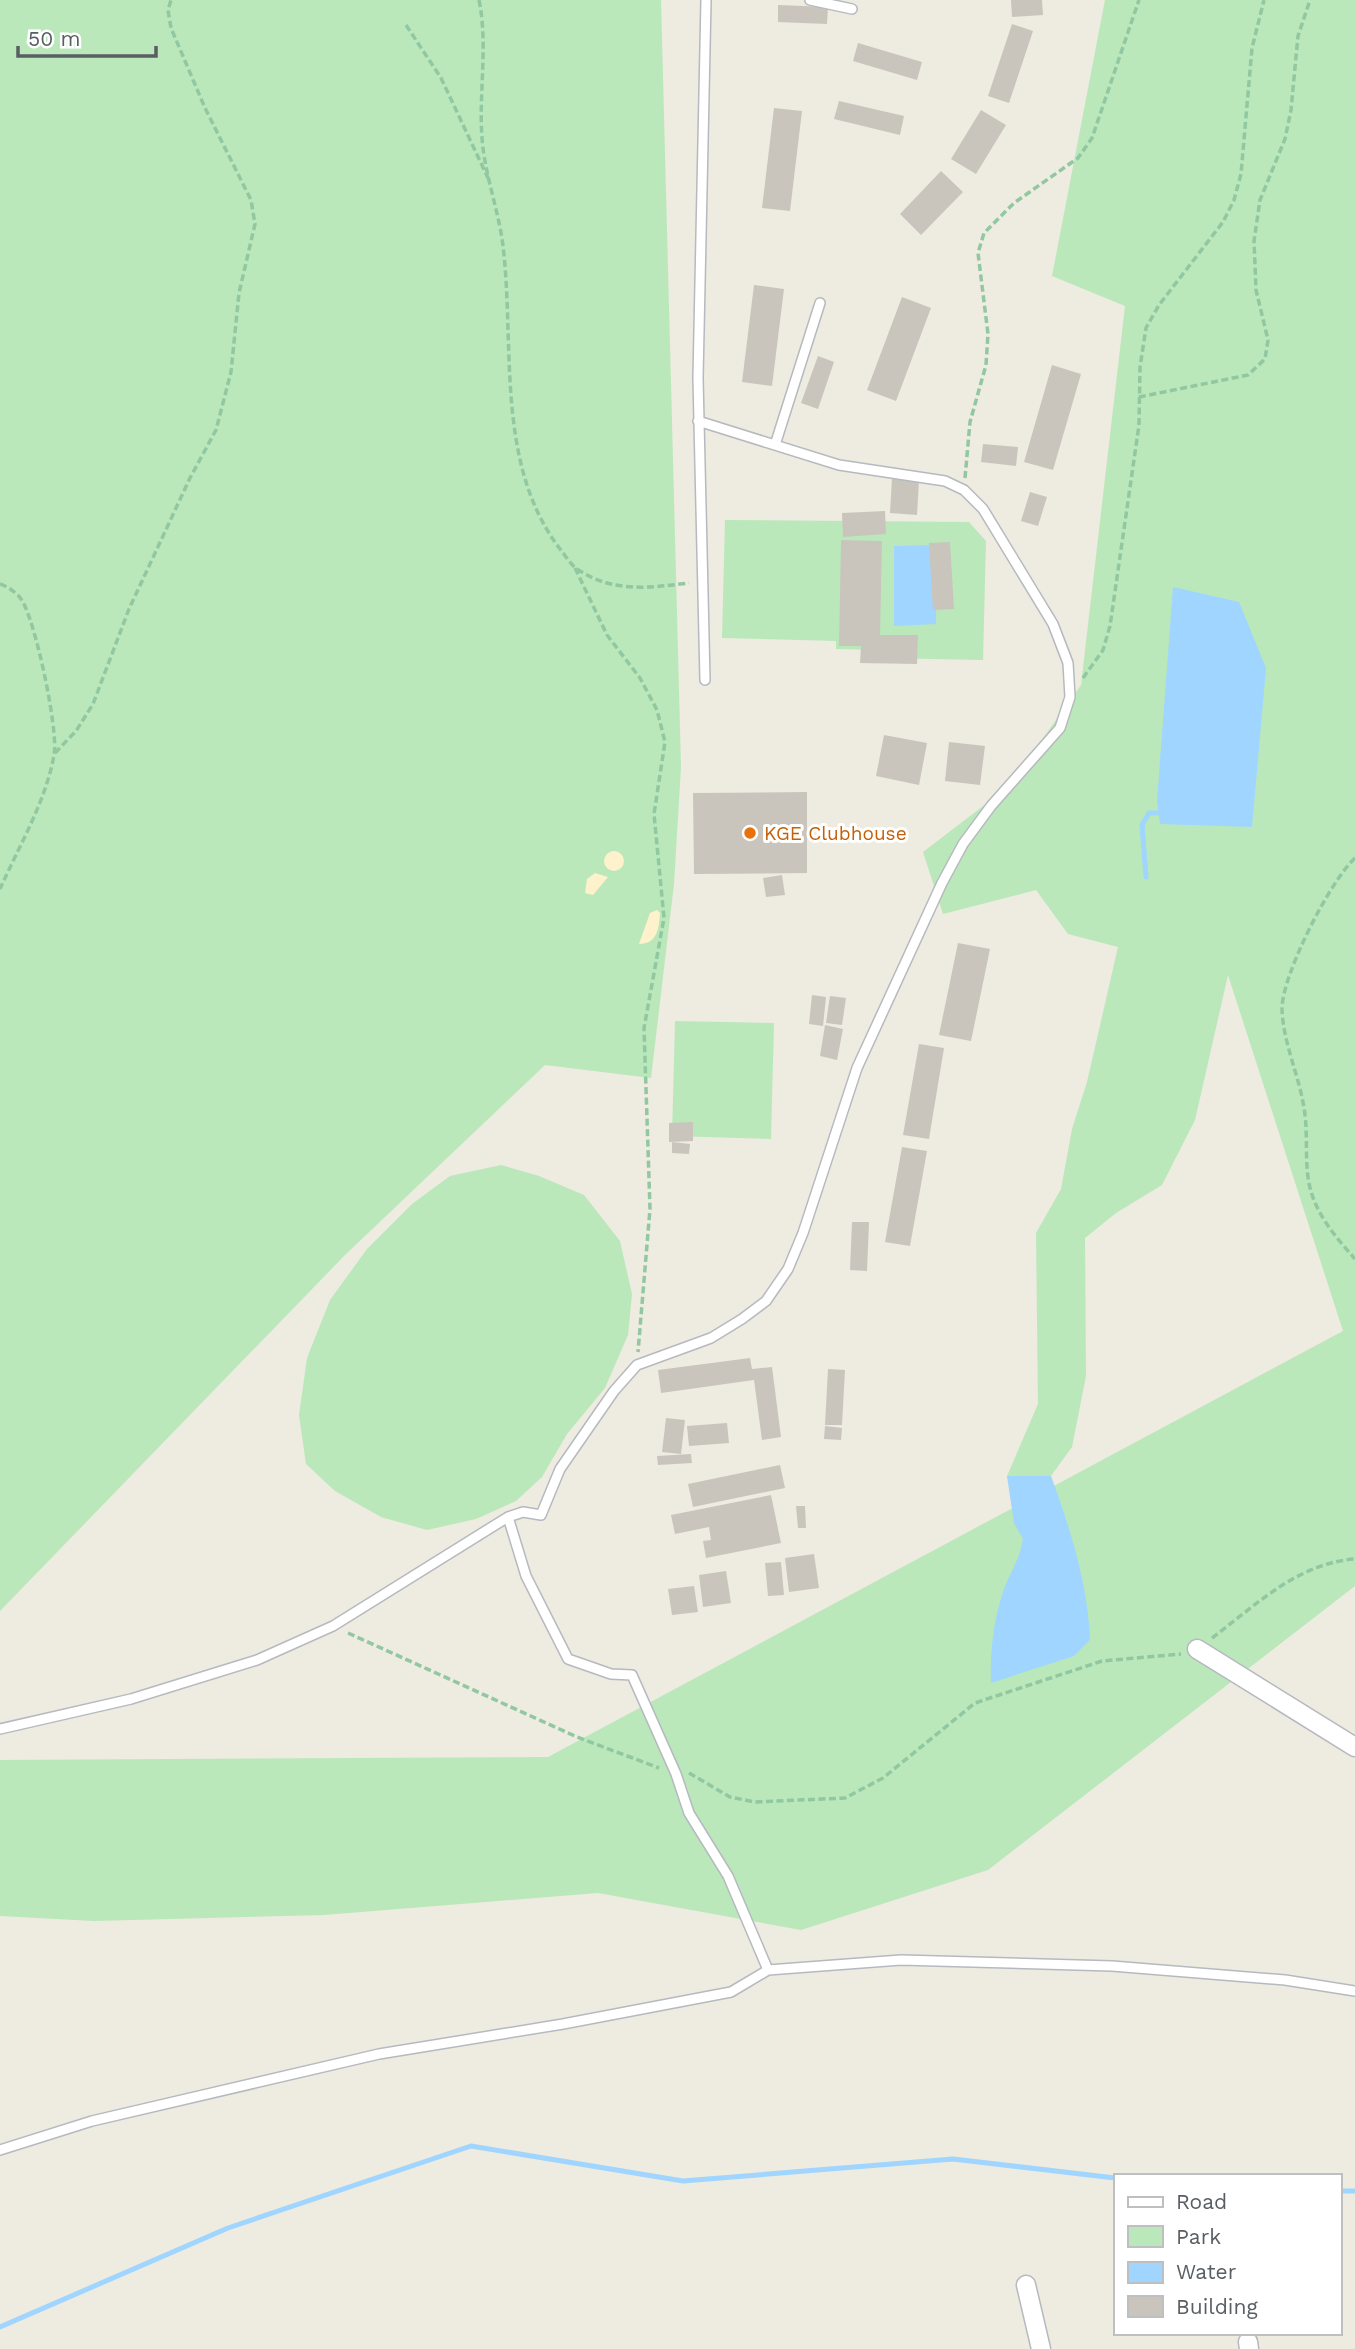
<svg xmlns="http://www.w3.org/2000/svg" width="1355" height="2349" font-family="'Work Sans',sans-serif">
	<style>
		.green { fill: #bae8ba }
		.sand { fill: #fef2cc }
		.water { fill: #9fd5ff }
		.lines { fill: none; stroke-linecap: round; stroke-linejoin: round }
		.stream { stroke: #9fd5ff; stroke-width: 5 }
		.building { fill: #c9c5bd }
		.lane-casing { stroke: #b6b9bf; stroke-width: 12 }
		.street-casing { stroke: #b6b9bf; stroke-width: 21 }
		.path { stroke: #91c7a1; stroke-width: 3.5; stroke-dasharray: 7 3.5; stroke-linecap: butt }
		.lane { stroke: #fff; stroke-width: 9 }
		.street { stroke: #fff; stroke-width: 18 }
		.food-dot { fill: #e8710a; stroke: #fff; stroke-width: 2.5 }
		.labels { text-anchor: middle; stroke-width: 6; stroke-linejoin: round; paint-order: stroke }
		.food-label { font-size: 19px; fill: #c56008; stroke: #fff; text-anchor: start }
	</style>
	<rect width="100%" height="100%" fill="#eeebe0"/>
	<path class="green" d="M0 0H661L681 767 674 884 651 1078 545 1065 346 1254 0 1611Z
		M1105 0H1355V1586L988 1870 801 1930 598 1893 324 1915 94 1921 0 1916V1760L548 1757 1343 1331 1228 975 1195 1120 1162 1185 1116 1213 1085 1238 1086 1376 1072 1447 1051 1476H1007L1038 1404 1036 1233 1061 1189 1072 1129 1087 1082 1118 947 1068 934 1036 890 943 914 923 852 1008 787 1081 685 1125 306 1052 276Z
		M725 520 969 522 986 541 983 660 878 658 877 650 836 649V641L722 638Z
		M675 1021 774 1023 771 1139 672 1136Z
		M501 1165 539 1176 584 1195 620 1241 632 1294 628 1335 605 1388 567 1434 542 1477 516 1501 476 1519 427 1530 381 1517 335 1491 306 1464 299 1415 307 1358 330 1300 367 1249 412 1204 450 1176Z"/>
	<path class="sand" d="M604 861a10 10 0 1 1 20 0a10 10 0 1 1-20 0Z
		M595 873 608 877 593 895 585 893 587 879Z
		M657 910 660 913C659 929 657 944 639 944L650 913Z"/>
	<path class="water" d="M937 545 936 624 894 626V546Z
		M1173 587 1239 602 1266 668 1252 827 1160 824 1157 801Z
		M1007 1476H1051C1070 1528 1088 1584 1090 1640L1074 1656 991 1683C990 1653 993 1624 1002 1595 1008 1575 1020 1560 1023 1539L1014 1523Z"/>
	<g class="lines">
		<path class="stream" d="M1146 877 1142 825 1149 813H1158
			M1339 2191H1355
			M0 2327 228 2228 471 2146 683 2181 953 2159 1115 2178"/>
	</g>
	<path class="building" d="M1011 0H1042L1043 15 1012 17Z
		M778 5 828 7 827 24 778 22Z
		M1012 24 1033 31 1009 103 988 96Z
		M858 43 922 62 917 80 853 61Z
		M839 101 904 116 900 135 834 119Z
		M774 108 802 111 790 211 762 208Z
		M981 110 1006 125 976 174 951 159Z
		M941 171 963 192 921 235 900 214Z
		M754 285 784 289 772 386 742 382Z
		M902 297 931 308 896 401 867 390Z
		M818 356 834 362 818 409 801 403Z
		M1052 365 1081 374 1053 470 1024 462Z
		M983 444 1018 447 1016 466 981 462Z
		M892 478 919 480 917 515 890 513Z
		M1030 492 1047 497 1038 526 1021 521Z
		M885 511 886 534 843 537 842 513Z
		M841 540 882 541 880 635H918L917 664 860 663 861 646H839Z
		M950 542 954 609 933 610 929 543Z
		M884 735 927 743 919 785 876 776Z
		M949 742 985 746 980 785 945 781Z
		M807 792V873L694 874 693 793Z
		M782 875 785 895 766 897 763 878Z
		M958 943 990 949 971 1041 939 1035Z
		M812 995 826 997 823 1026 809 1024Z
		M830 996 846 998 842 1025 826 1023Z
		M825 1025 843 1029 837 1060 820 1056Z
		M919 1044 944 1048 929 1139 903 1135Z
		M693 1122V1141L669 1142V1123Z
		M672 1142 690 1144 689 1154 672 1153Z
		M902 1147 927 1151 910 1246 885 1242Z
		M852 1222H869L867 1271 850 1270Z
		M750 1358 752 1369 772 1367 781 1437 762 1440 754 1380 661 1393 658 1370Z
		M828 1369 845 1370 842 1425H825Z
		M666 1418 685 1420 681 1454 662 1452Z
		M727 1423 729 1443 689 1446 687 1426Z
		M825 1426 842 1428 841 1440 824 1439Z
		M691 1454 692 1463 658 1465 657 1456Z
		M780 1465 785 1488 693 1507 688 1484Z
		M771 1495 781 1543 706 1558 703 1541 711 1540 709 1527 675 1534 671 1515Z
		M796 1506H805L806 1528H798Z
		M814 1554 819 1588 789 1592 785 1558Z
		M781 1562 784 1595 768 1596 765 1563Z
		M726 1571 731 1603 703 1607 699 1575Z
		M694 1586 698 1612 672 1615 668 1589Z"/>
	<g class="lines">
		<defs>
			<path id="lane" d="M810 0 852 9
				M775 445 820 303
				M705 680 698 378 706 0
				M508 1517 526 1576 568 1659 611 1674 632 1675 676 1774 689 1813 728 1876 768 1970
				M0 1729 131 1699 257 1660 333 1626 508 1517 523 1512 541 1515 560 1469 614 1391 637 1365 711 1338 742 1319 766 1301 788 1269 803 1233 857 1068 942 883 963 844 991 806 1060 728 1070 697 1068 663 1053 624 983 509 964 490 945 481 839 465 698 421
				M0 2150 92 2121 379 2054 563 2024 731 1992 768 1970 901 1960 1112 1966 1285 1980 1355 1991"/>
			<path id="street" d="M1197 1649 1355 1747
				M1026 2285 1041 2349
				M1248 2342 1249 2349"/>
		</defs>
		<use href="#lane" class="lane-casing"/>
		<use href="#street" class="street-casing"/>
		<path class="path" d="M479 0C489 49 477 99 483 148 487 181 499 213 503 246 515 346 495 464 560 549 565 555 570 564 577 569 612 593 649 588 689 583
			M406 25 441 78 488 178
			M1139 397 1248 375 1265 359 1268 340 1256 290 1254 241 1260 200 1285 139 1291 110 1298 36 1310 0
			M965 478 970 422 986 365 988 334 978 253 984 233 1014 203 1078 158 1092 138 1139 0
			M575 568 607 635 640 678 657 710 665 742 654 814 664 918 644 1028 650 1209 638 1352
			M0 584C7 586 17 593 21 599 35 618 59 732 54 755 46 801 19 846 0 889
			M1083 678 1103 650 1110 626 1139 425 1140 367 1146 328 1159 305 1223 222 1234 200 1241 174 1252 48 1264 0
			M55 753 76 731 93 704 129 609 190 478 216 430 231 372 239 293 255 224 251 200 205 108 171 28 168 10 171 0
			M1355 858C1330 881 1282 975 1282 1009 1283 1043 1299 1075 1304 1108 1308 1131 1305 1154 1308 1177 1312 1210 1334 1235 1355 1259
			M348 1633 577 1737 659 1768
			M1212 1638C1256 1605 1298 1563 1355 1559
			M689 1773 730 1797 755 1802 845 1798 883 1778 975 1703 1102 1661 1181 1654"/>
		<use href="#lane" class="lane"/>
		<use href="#street" class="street"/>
	</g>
	<circle class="food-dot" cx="750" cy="833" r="7"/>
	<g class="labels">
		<g class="food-label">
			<text x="764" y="840">KGE Clubhouse</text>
		</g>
	</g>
	<rect x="1114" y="2174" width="228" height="161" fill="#ffffff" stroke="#bdbfc1" stroke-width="2"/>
	<rect x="1128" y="2197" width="35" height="10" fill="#ffffff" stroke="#bdbfc1" stroke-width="2"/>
	<text x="1176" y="2209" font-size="21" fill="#595e63">Road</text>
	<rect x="1128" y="2226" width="35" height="21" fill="#bae8ba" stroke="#bdbfc1" stroke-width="2"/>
	<text x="1176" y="2244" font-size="21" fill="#595e63">Park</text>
	<rect x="1128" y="2262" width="35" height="21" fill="#9fd5ff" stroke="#bdbfc1" stroke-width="2"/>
	<text x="1176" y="2279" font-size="21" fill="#595e63">Water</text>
	<rect x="1128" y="2296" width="35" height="21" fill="#c9c5bd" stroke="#bdbfc1" stroke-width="2"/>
	<text x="1176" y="2314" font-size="21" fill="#595e63">Building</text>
	<path d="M18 46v10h138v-10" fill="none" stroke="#595e63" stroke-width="3.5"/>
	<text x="28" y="46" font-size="21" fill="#595e63" stroke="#ffffff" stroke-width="5" paint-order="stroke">50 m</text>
</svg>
